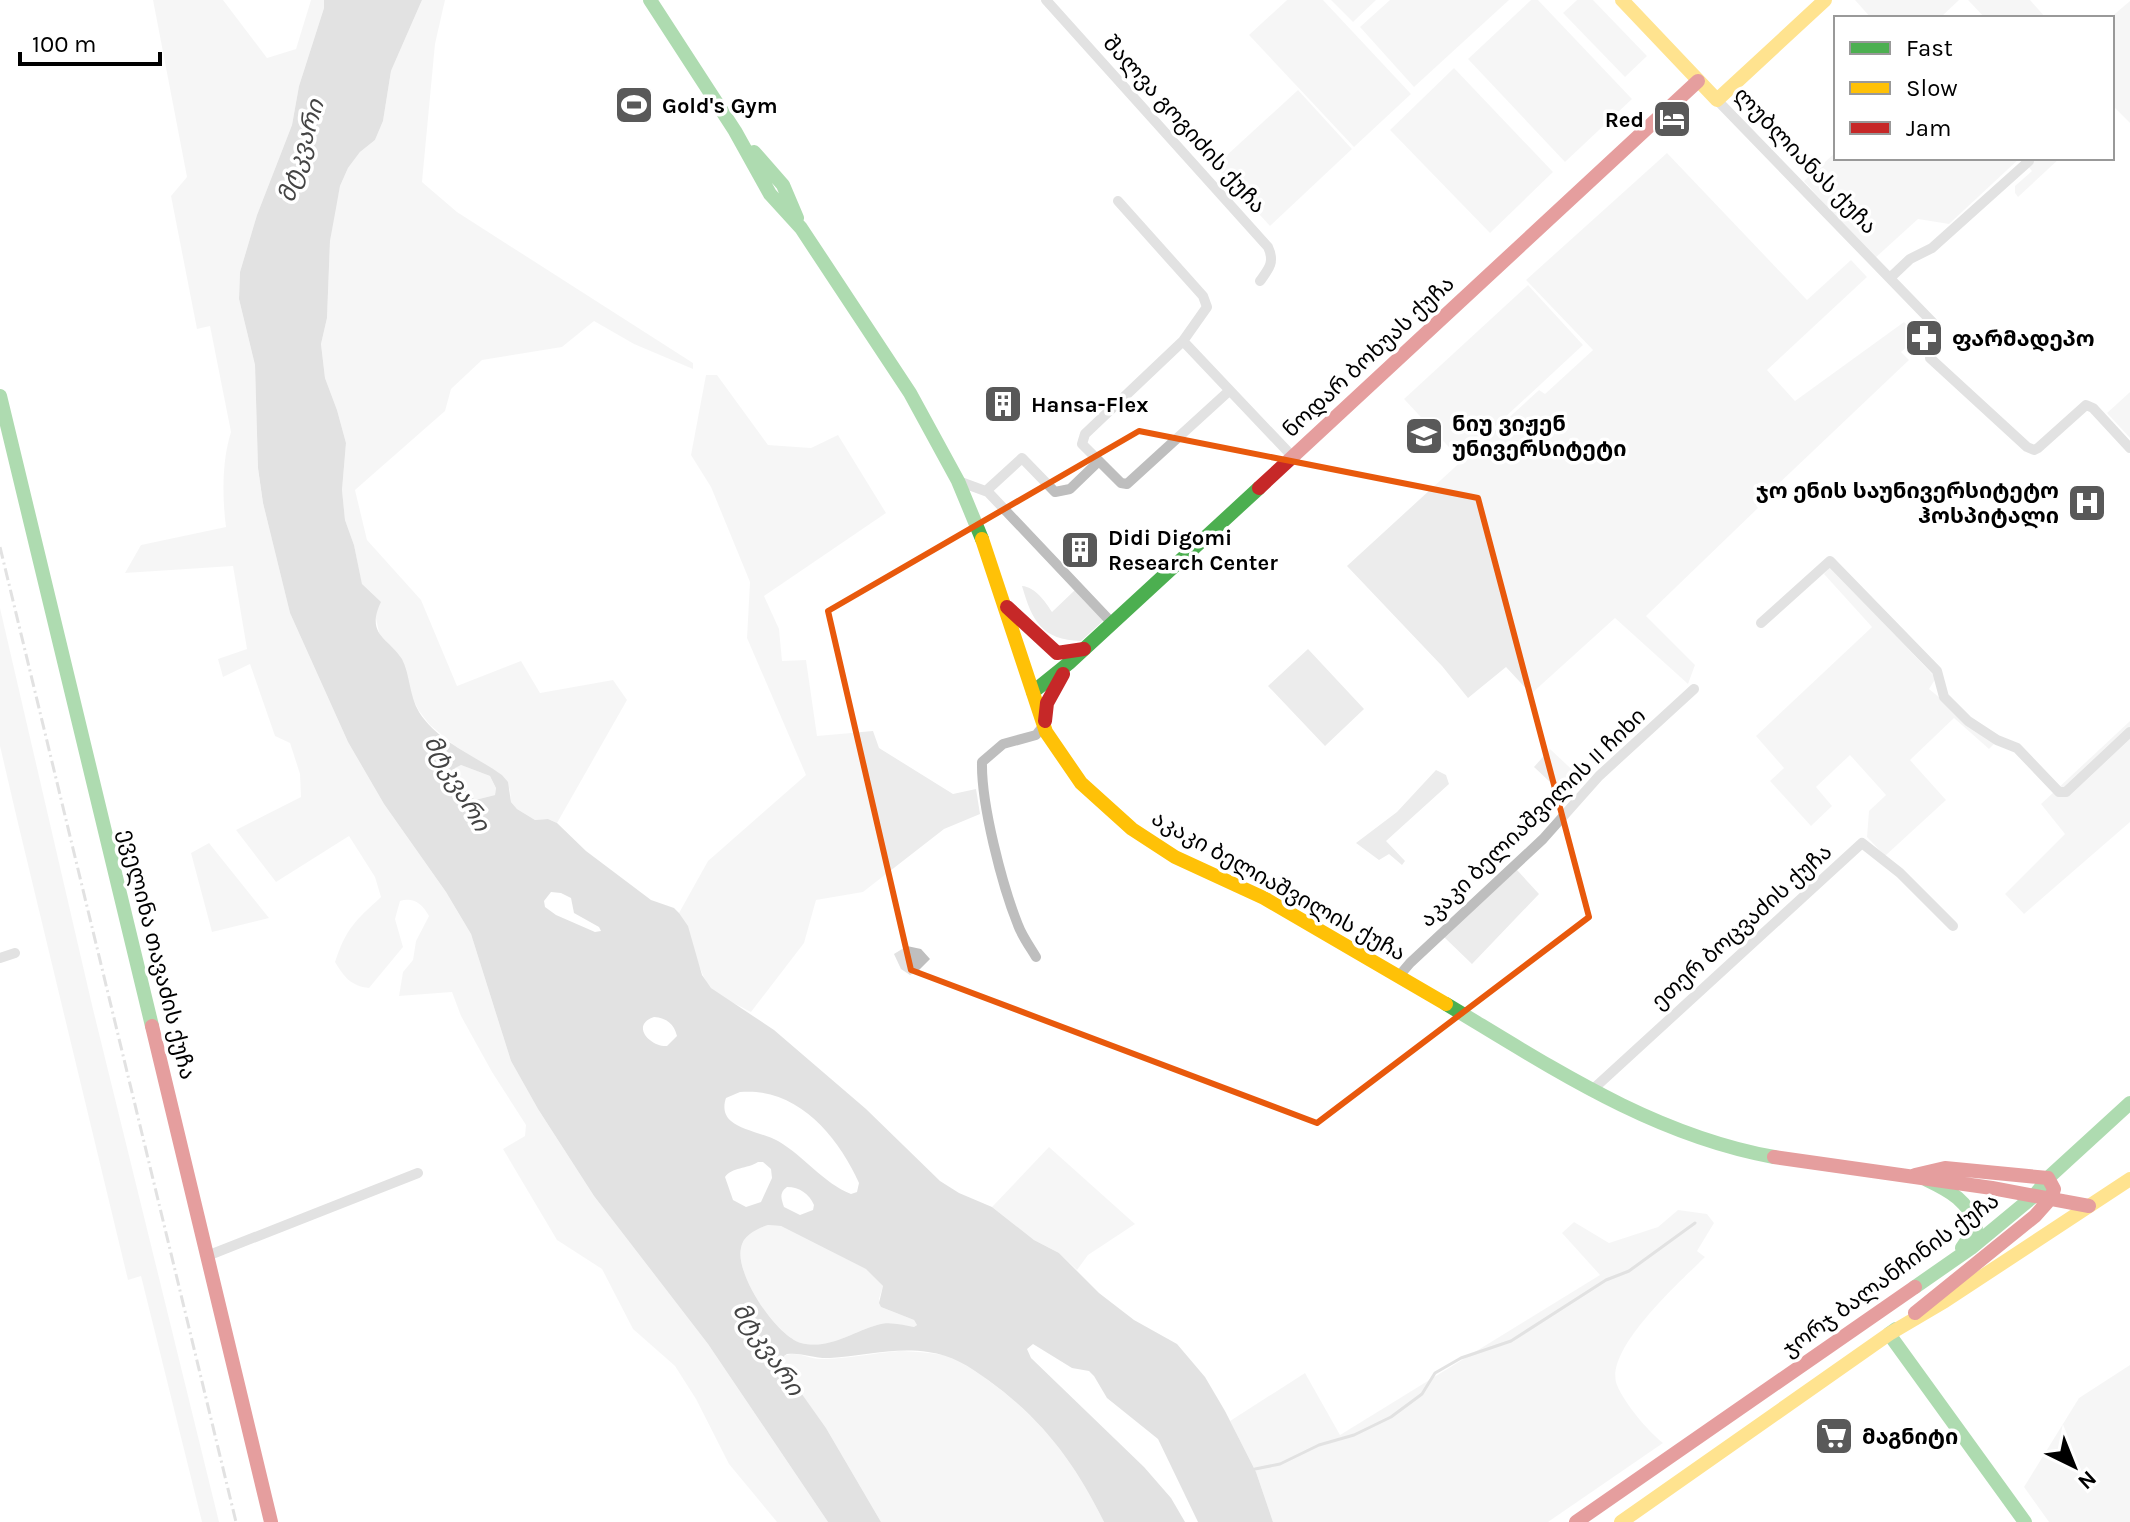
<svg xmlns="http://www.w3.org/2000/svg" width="2130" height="1522" font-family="Karla,'Noto Sans Georgian',sans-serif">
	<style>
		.green { fill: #ececec }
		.water { fill: #bfbfbf; fill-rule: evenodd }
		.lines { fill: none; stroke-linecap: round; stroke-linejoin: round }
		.stream { stroke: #bfbfbf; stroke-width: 3 }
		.street { stroke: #bebebe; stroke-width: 10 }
		.fast { stroke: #4caf50; stroke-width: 14 }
		.slow { stroke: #ffc107; stroke-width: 14 }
		.jam { stroke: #c62828; stroke-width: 14 }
		.rail { stroke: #bebebe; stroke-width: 3; stroke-dasharray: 12 4 2 4; stroke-linecap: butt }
		.marked { fill: none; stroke: #e8590c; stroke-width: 6; stroke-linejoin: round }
		.labels { text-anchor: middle; stroke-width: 7; stroke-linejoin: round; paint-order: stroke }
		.poi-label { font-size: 22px; font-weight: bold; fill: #000; stroke: #fff; text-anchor: start }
		.street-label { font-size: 22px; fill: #000; stroke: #fff }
		.water-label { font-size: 24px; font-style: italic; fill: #444; stroke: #fff }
	</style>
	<rect width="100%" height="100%" fill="#fff"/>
	<path class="green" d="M153 0H223L267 58 296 49 311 0H324V8L299 86 292 125 257 215 240 272 239 299 255 365 258 468 263 503 290 613 348 742 384 804 446 892 471 934 511 1061 538 1109 594 1196 708 1344 828 1522H777L729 1464 696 1399 675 1366 633 1329 602 1269 557 1240 503 1149 525 1136 526 1125 492 1072 461 1016 452 992 399 996 403 972 413 960 416 941 429 916C422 904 414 897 400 901L395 919 403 947 369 988C351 986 344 977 335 962 346 928 356 920 381 897L375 877 349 836 276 882 236 830 301 797 300 774 290 743 275 736 250 664 223 677 218 659 247 649 233 566 125 573 141 545 226 527C222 497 222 460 231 432L210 326 197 329 171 196 187 177Z
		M422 0H445L435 44 422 182 457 212 693 363V369L634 344 594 321 562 347 482 360 451 389 445 411 355 490 367 540 421 600 457 686 521 661 540 693 613 680 627 700 557 823 548 819 535 820 517 809 511 802 510 790 502 775 455 746 430 725 419 711 409 691 402 660 380 637 375 614 362 585 354 545 345 520 342 490 346 443 337 410 325 378 321 344 327 318 330 241 335 209 340 186 348 168 360 152 375 140 383 121 391 71Z
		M1287 0H1323L1411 94 1354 147 1249 35Z
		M1331 0H1376L1353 22Z
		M1390 0H1509L1414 87 1360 27Z
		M1531 0H1538L1632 99 1565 162 1468 59Z
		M1577 0H1593L1647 56 1625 77 1563 13Z
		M1855 0H1959L1940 18H1871Z
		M1968 0H2030L2046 18H1985Z
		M2130 1V123L2115 108 2112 110 2110 18Z
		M1454 68 1553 172 1490 233 1390 130Z
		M1298 90 1352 149 1270 226 1215 166Z
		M1836 152V158H2020L1949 224 1918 219 1874 259 1804 181Z
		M1667 153 1807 300 1851 260 1867 277 1767 370 1795 401 1904 322 1919 336 1901 352 1909 360 1756 505 1758 508 1646 616 1695 665 1688 684 1615 618 1531 694 1506 667 1468 698 1442 666 1347 566 1539 390 1545 394 1593 350 1526 280Z
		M2021 158H2060L2018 197 2015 193V186L2032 171Z
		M1528 285 1583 345 1460 459 1404 399Z
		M706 375H717L768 445 811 448 838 435 886 513 764 596 779 629 782 661 806 660 817 736 873 731 879 748 953 794 976 789 980 814 944 829 863 892 816 900 804 943 751 1012C738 1005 723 999 712 989 698 977 693 934 679 913L708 861 806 775 747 638 750 582 711 487 691 455Z
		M2130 392V438L2107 413Z
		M1830 567 1936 678 1929 689 1995 743 1989 749 1954 718 1910 760 1946 800 1885 856 1867 837 1869 811 1886 795 1850 755 1816 787 1832 806 1811 826 1770 781 1784 768 1756 736 1872 627 1824 574Z
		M1022 586C1035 587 1045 601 1052 612L1075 590 1104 620 1081 641C1042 640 1032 621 1022 586Z
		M0 608 92 1005 219 1522H202L141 1276 128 1280 17 819 0 746Z
		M1308 649 1364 709 1325 746 1268 686Z
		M2130 721V822L2024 914 2005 894 2065 834 2041 804Z
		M1550 749 1582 779 1565 796 1534 767Z
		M461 765 490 776 496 788 495 795 475 800 452 777 455 767Z
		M1436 770 1446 775 1449 784 1386 841 1405 861 1402 865 1389 854 1379 860 1356 843 1397 812Z
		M209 843 269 918 212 932 191 853Z
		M1517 870 1539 894 1472 964 1444 937Z
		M1049 1147 1135 1224 1088 1255 1077 1270 1059 1253 1034 1240 992 1207Z
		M1678 1210 1707 1214 1714 1223 1697 1251 1705 1257C1682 1280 1603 1350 1617 1385 1625 1404 1647 1430 1663 1443L1548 1522H1273L1256 1472 1230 1421 1305 1373 1340 1435 1600 1275 1562 1233 1574 1222 1609 1243 1658 1227Z
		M768 1225 781 1226 867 1269 883 1286 879 1299 881 1307 914 1320 917 1325 914 1327C902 1325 889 1322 877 1325 852 1332 829 1350 801 1343 776 1336 735 1274 741 1248 743 1235 756 1229 768 1225Z
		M899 1351C920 1352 939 1352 959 1360 970 1364 980 1374 989 1381 1042 1419 1075 1463 1104 1522H881L826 1428 785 1371 782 1366 784 1356C797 1350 808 1359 821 1359 847 1359 873 1353 899 1351Z
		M2130 1365V1522H2049L2024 1487 2079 1398Z"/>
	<path class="water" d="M324 0H422L391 71 383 121 375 140 360 152 348 168 340 186 330 241 327 318 321 344 325 378 337 410 346 443 342 490 345 520 354 545 362 584 381 602C365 635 389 638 402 659 410 674 409 695 419 712 438 742 474 755 502 775L508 782 511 802 517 809 535 820 548 819 557 823 586 851 651 900 674 908 679 913 688 926 702 975 711 988 774 1030 866 1109 940 1181 959 1193 992 1207 1034 1240 1059 1253 1099 1293 1134 1320 1177 1344 1205 1377 1225 1411 1256 1472 1273 1522H1198L1158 1439 1107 1398 1094 1376 1089 1371 1072 1368 1033 1344 1027 1349 1031 1358 1144 1467 1171 1498 1185 1522H1104C1075 1463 1042 1419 988 1380 969 1366 952 1355 928 1352 895 1347 862 1356 830 1358 815 1359 802 1352 787 1354L784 1356 782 1366 826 1428 881 1522H828L708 1344 594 1196 538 1109 511 1061 471 934 446 892 384 804 348 742 290 613 263 503 258 468 255 365 239 299 240 272 257 215 292 125 299 86 324 8ZM461 765 490 776 496 788 495 795 475 800 452 777 455 768ZM551 892 561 893 571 898 574 913 599 927 601 931 595 932 556 915 545 907 544 901ZM654 1017C667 1018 674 1024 677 1036L667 1046C650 1047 630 1025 654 1017ZM740 1092C797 1087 838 1136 859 1183L857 1192 851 1194C823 1183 804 1156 778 1141 765 1134 741 1130 731 1121 724 1115 723 1107 726 1098ZM758 1162H763L771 1169 772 1178 761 1202 746 1207 733 1200 725 1177C732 1167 747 1169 758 1162ZM787 1187C800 1187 809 1194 814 1205L813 1210 800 1215 784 1207C781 1198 779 1193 787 1187ZM768 1225 781 1226 866 1269 883 1286 879 1303 881 1307 914 1320 917 1325 914 1327C902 1325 889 1321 877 1325 852 1332 829 1350 801 1343 776 1336 735 1274 741 1248 743 1235 757 1229 768 1225Z
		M907 946 921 949 930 959 919 970 910 975 901 969 894 954Z"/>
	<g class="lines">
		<path class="stream" d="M1255 1469 1280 1464 1319 1445 1354 1435 1391 1417 1422 1394 1435 1373 1461 1358 1511 1341 1606 1280 1629 1271 1695 1223"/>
		<path class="street" d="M1046 0 1268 247C1275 262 1269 269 1260 281
			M1717 100 1937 327 1930 358 2027 447 2034 450 2038 448 2086 405 2093 408 2130 448
			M1118 201 1203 296 1207 307 1183 341 1085 434 1082 444 1121 483 1127 484 1229 391
			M1891 277 1910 259 1932 248 2029 161
			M1183 341 1292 456
			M958 481 988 492 1112 623
			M986 491 1022 458 1055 492 1070 489 1098 462
			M1761 623 1830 561 1937 671 1944 697 1968 721 1997 740 2017 748 2059 792H2066L2130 732
			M1036 957C1030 947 1022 936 1018 925 1002 885 981 804 982 762L1003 744 1036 735 1044 725
			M0 958 15 953
			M1399 976 1410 963 1543 839 1599 776 1694 689
			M1591 1091 1862 843 1900 873 1953 926
			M207 1256 418 1173"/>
		<path class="fast" d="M650 0 735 131 770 194 801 228 910 393 958 481 982 539
			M754 152 783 185 797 218
			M0 396 152 1026
			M1033 692 1069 663 1259 488
			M1446 1004C1551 1067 1652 1135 1774 1157
			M1927 1180C1950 1191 1969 1201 1976 1227L1962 1248
			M1915 1287 1971 1248 2035 1195 2048 1178 2130 1103
			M1896 1329 1889 1334 2025 1522"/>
		<path class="slow" d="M1622 0 1717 100 1825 0
			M982 539 1046 732 1081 783 1132 829 1175 857 1264 898 1446 1004
			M1621 1522 1889 1334 1945 1301 2130 1179"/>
		<path class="jam" d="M1259 488 1698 81
			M1007 607 1057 653 1084 649
			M1045 721 1047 703 1063 674
			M152 1026 271 1522
			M1774 1157 1992 1188 2089 1206
			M1915 1175 1945 1168 2048 1178 2054 1189 2051 1198 2035 1216 1915 1313
			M1576 1522 1915 1287"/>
		<path class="rail" d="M0 547 236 1522"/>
	</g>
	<path d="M0 0H2130V1522H0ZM1139 431 1478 498 1589 917 1317 1123 911 970 828 611Z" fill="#fff" fill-opacity=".55" fill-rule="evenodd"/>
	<path class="marked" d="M1139 431 1478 498 1589 917 1317 1123 911 970 828 611Z"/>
	<defs>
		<symbol id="stadium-square" viewBox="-11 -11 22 22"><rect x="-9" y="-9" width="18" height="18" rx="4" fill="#595959" stroke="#fff"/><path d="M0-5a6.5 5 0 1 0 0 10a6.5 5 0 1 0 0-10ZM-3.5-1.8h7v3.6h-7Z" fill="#fff"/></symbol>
		<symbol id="hotel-square" viewBox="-11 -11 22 22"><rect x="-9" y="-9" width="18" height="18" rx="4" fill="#595959" stroke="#fff"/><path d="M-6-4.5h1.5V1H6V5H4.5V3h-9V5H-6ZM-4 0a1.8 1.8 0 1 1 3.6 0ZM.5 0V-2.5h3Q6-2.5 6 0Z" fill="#fff"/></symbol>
		<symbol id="pharmacy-square" viewBox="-11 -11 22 22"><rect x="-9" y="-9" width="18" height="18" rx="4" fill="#595959" stroke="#fff"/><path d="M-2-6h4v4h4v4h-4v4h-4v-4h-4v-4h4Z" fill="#fff"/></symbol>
		<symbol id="building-square" viewBox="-11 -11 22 22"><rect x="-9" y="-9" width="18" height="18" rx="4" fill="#595959" stroke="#fff"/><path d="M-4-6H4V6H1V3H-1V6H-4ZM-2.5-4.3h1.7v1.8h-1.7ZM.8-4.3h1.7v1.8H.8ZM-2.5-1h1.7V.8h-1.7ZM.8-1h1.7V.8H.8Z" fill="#fff"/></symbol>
		<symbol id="university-square" viewBox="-11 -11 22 22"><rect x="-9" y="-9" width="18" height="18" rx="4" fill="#595959" stroke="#fff"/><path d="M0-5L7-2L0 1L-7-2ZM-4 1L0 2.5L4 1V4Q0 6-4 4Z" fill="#fff"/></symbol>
		<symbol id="hospital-square" viewBox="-11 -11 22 22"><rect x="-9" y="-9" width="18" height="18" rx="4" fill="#595959" stroke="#fff"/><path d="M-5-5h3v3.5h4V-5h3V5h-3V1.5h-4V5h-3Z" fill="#fff"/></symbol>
		<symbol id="supermarket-square" viewBox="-11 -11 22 22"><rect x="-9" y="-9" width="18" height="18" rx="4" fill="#595959" stroke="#fff"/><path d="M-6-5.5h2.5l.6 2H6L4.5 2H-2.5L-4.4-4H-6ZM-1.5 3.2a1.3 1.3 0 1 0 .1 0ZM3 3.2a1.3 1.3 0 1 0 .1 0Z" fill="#fff"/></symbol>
	</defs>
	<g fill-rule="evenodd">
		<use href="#stadium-square" x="612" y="83" width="44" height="44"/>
		<use href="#hotel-square" x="1650" y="97" width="44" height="44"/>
		<use href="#pharmacy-square" x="1902" y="316" width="44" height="44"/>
		<use href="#building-square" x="981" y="382" width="44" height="44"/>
		<use href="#university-square" x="1402" y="414" width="44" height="44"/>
		<use href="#hospital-square" x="2065" y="481" width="44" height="44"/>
		<use href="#building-square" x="1058" y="528" width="44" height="44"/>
		<use href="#supermarket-square" x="1812" y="1414" width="44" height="44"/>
	</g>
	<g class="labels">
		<g class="poi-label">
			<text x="662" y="113">Gold's Gym</text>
			<text x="1644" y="127" text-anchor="end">Red</text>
			<text x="1952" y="346">ფარმადეპო</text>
			<text x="1031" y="412">Hansa-Flex</text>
			<text x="1452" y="431">ნიუ ვიჟენ<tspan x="1452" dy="25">უნივერსიტეტი</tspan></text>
			<text x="2059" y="498" text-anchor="end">ჯო ენის საუნივერსიტეტო<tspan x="2059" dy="25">ჰოსპიტალი</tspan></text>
			<text x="1108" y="545">Didi Digomi<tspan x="1108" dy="25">Research Center</tspan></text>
			<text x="1862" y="1444">მაგნიტი</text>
		</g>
		<g class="street-label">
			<text transform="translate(1185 124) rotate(48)" y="8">შალვა გოგიძის ქუჩა</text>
			<text transform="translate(1806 160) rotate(46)" y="8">ლუბლიანას ქუჩა</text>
			<text transform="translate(1368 356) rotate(-43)" y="8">ნოდარ ბოხუას ქუჩა</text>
			<text transform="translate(1532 817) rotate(-44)" y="8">აკაკი ბელიაშვილის II ჩიხი</text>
			<text transform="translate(1279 885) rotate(29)" y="8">აკაკი ბელიაშვილის ქუჩა</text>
			<text transform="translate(1741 926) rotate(-42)" y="8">ეთერ ბოცვაძის ქუჩა</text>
			<text transform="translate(158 954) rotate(76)" y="8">ეველინა თავაძის ქუჩა</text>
			<text transform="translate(1890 1274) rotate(-36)" y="8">ჯორჯ ბალანჩინის ქუჩა</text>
		</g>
		<g class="water-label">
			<text transform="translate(301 151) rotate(-73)" y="8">მტკვარი</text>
			<text transform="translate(457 783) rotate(60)" y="8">მტკვარი</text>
			<text transform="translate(768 1349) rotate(56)" y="8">მტკვარი</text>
		</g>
	</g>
	<rect x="1834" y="16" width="280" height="144" fill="#ffffff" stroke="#999999" stroke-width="2"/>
	<rect x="1850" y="42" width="40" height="12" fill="#4caf50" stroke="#999999" stroke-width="2"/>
	<text x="1906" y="56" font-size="24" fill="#000000">Fast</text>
	<rect x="1850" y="82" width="40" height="12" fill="#ffc107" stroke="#999999" stroke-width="2"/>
	<text x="1906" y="96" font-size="24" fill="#000000">Slow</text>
	<rect x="1850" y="122" width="40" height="12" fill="#c62828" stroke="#999999" stroke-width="2"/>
	<text x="1906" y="136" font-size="24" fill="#000000">Jam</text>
	<g transform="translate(2074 1466) rotate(137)" stroke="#ffffff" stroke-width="6" paint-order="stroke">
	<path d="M0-6L14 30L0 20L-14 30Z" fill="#000000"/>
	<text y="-12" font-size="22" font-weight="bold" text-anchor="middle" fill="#000000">N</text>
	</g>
	<path d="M20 52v12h140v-12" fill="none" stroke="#000000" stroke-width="4"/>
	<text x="32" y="52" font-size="24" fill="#000000" stroke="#ffffff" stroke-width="6" paint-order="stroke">100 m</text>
</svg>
